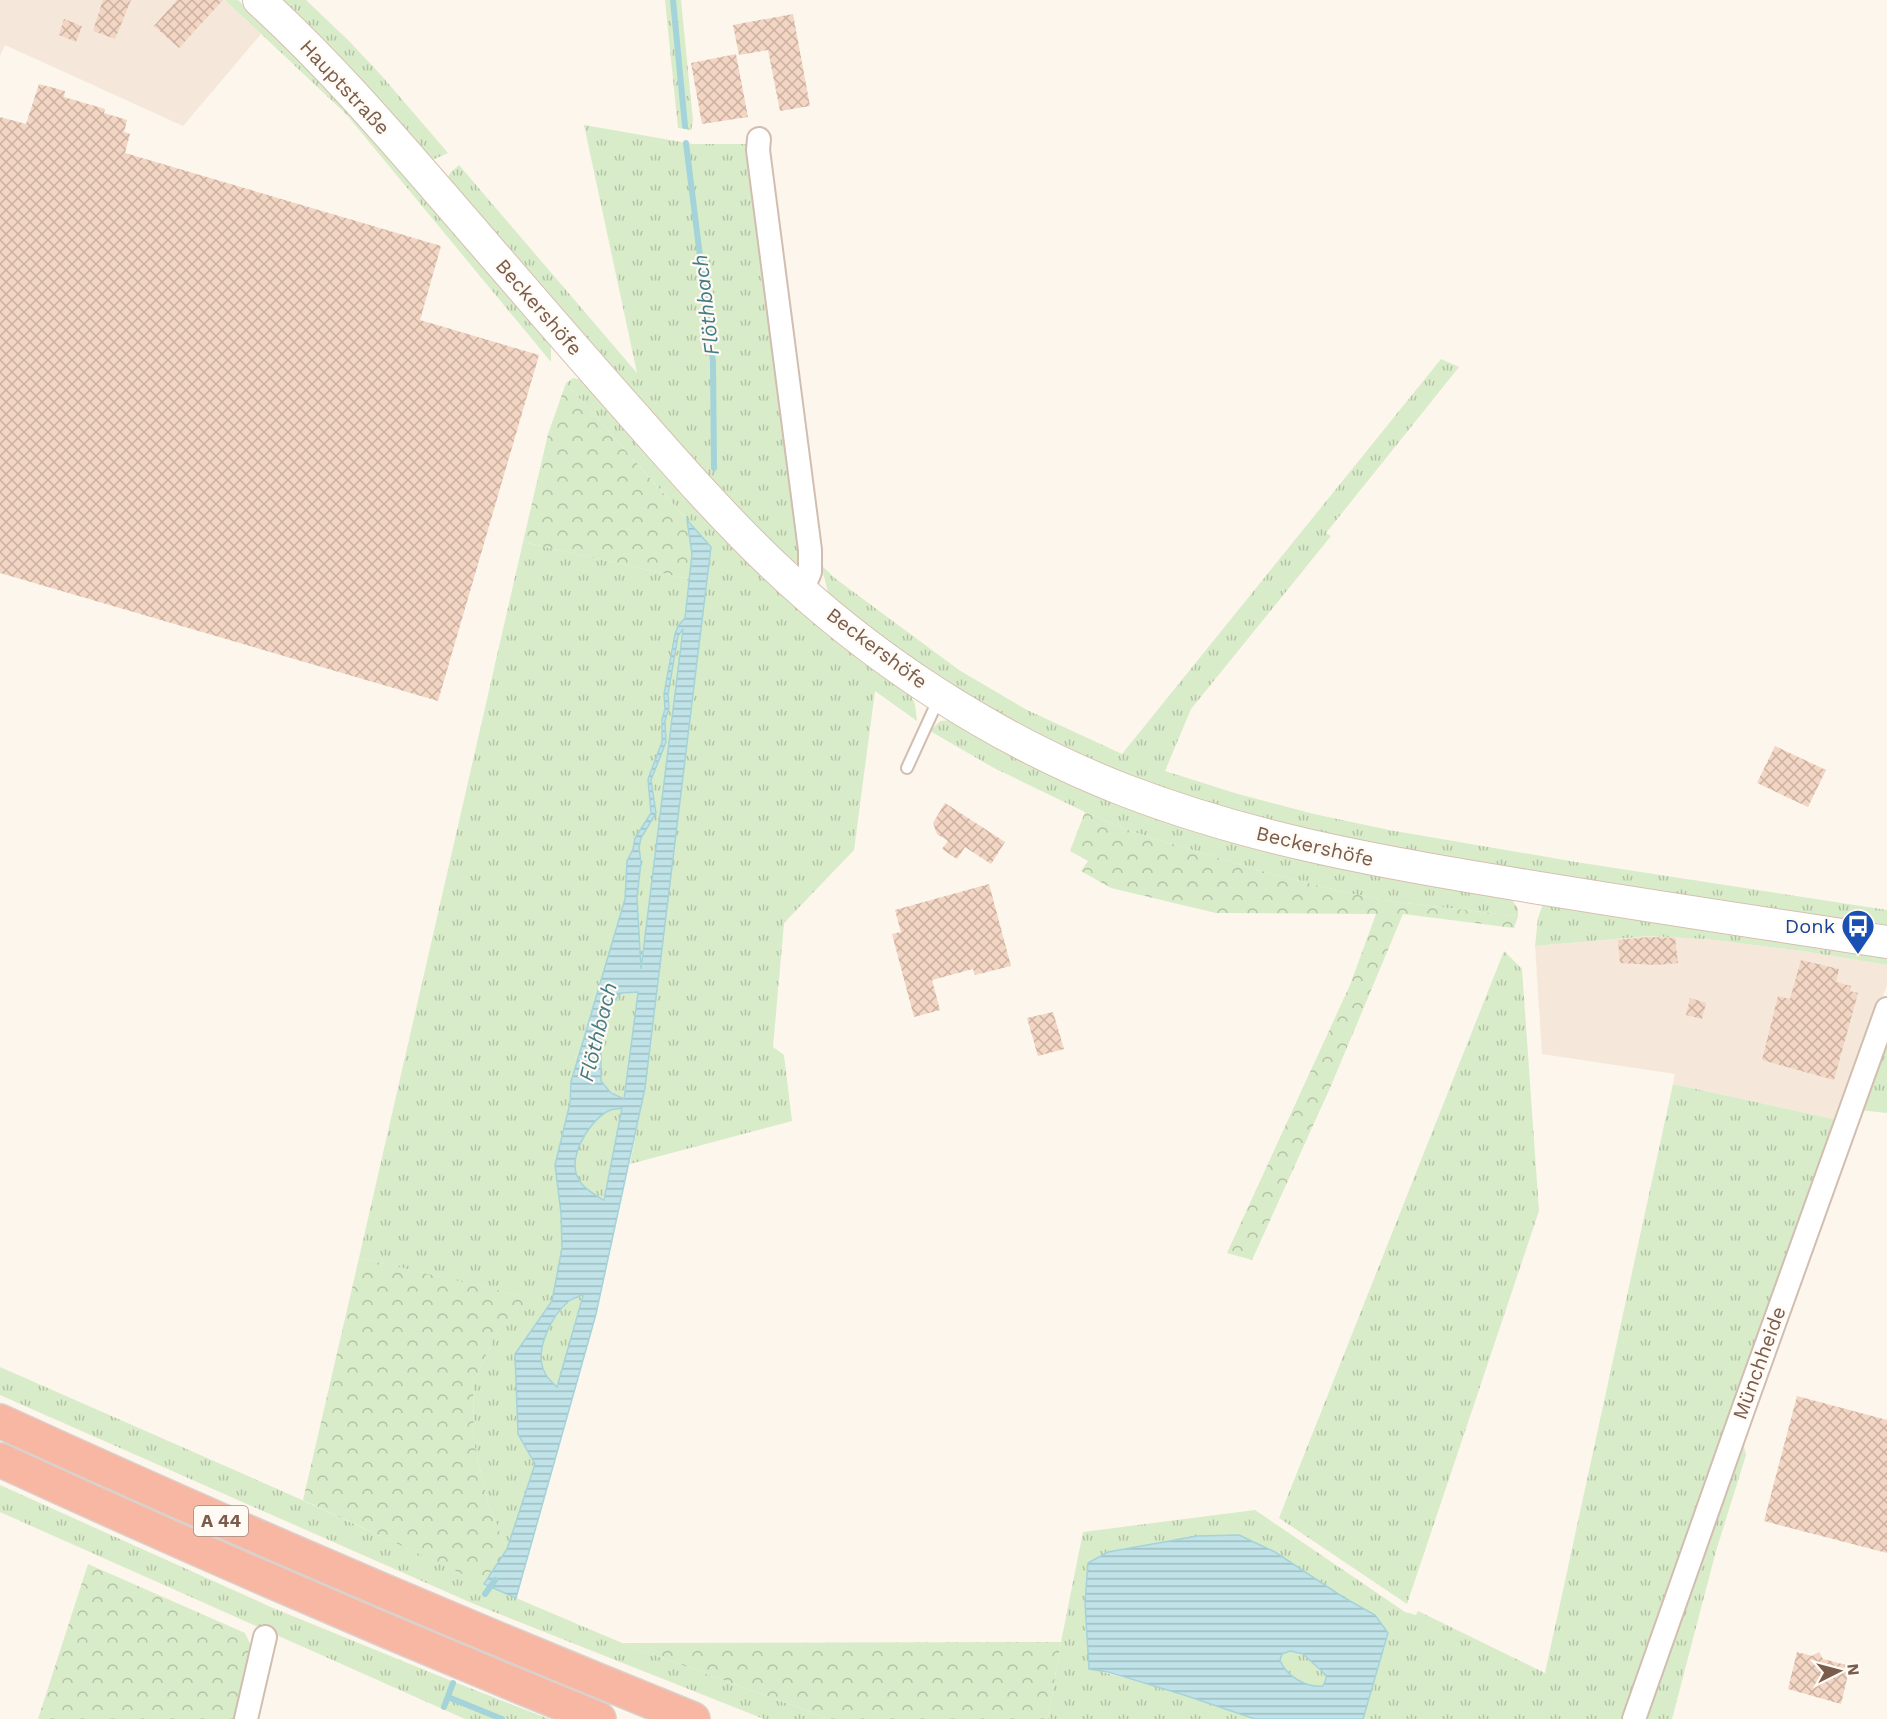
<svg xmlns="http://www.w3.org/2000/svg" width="1887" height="1719" font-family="'Work Sans',sans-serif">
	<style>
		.residential { fill: #f5e8da }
		.grass { fill: url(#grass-tufts) }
		.forest { fill: url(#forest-crowns) }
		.water { fill: url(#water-rules); stroke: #a5d3da; stroke-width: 1.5; fill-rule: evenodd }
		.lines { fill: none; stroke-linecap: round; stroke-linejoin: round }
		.stream { stroke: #a5d3da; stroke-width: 6 }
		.building { fill: url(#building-cross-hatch) }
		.lane-casing { stroke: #d1beb0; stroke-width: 14 }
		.street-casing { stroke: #d1beb0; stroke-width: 26 }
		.secondary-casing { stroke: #d6c0b0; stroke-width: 34 }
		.highway-casing { stroke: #dad1cd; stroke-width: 36 }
		.lane { stroke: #fff; stroke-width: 10 }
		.street { stroke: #fff; stroke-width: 22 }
		.secondary { stroke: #fff; stroke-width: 32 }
		.highway { stroke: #f7b7a3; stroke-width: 33 }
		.labels { text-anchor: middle; stroke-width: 4.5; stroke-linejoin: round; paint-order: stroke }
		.shield { fill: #fffaf3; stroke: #a28b7f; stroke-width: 1.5 }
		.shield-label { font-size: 18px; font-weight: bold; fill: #7a5c4d }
		.street-label { font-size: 20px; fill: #7a5c4d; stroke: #fffaf3 }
		.transit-label { font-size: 20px; fill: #164399; stroke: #fffaf3; text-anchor: end }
		.water-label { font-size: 21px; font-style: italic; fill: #437c86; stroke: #fffaf3 }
	</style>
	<defs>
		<pattern id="grass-tufts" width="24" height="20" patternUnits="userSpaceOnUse" patternTransform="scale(1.5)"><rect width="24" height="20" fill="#d8ecc9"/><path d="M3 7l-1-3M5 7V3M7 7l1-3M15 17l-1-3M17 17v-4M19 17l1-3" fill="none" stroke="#b4c2a5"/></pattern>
		<pattern id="forest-crowns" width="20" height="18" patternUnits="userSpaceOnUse" patternTransform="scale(1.5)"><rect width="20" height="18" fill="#d8ecc9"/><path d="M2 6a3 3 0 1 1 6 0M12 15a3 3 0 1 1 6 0" fill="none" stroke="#b4c2a5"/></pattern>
		<pattern id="water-rules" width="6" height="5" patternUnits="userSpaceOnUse" patternTransform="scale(1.5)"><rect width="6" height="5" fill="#bfe3e8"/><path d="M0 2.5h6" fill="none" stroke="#a0bbbe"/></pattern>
		<pattern id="building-cross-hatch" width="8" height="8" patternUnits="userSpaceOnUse" patternTransform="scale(1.5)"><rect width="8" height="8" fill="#f3d5c3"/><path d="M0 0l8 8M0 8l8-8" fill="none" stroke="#cab0a1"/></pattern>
	</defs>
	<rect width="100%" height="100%" fill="#fdf6ec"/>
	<path class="residential" d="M0 0H225L261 34 183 126 5 45 0 56Z
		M1649 936 1705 939 1803 951 1887 965V985L1838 1120 1673 1084 1675 1074 1542 1054 1535 946Z"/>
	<path class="grass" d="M225 0H238L365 122 551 342V362L346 114Z
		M272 0H306L349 41 381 75 448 153 428 162Z
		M665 0H681L693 121 691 130 678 128Z
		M584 125 693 144H750L803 548 799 563H790L728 507 445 183 450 173 459 165 637 373Z
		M1441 359 1459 367 1326 533 1331 536 1191 709 1165 771 1238 794 1314 814 1389 830 1576 862 1887 910V929L1301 834 1109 773 964 701 830 600 821 565 836 579 959 670 1025 709 1122 754Z
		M573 378 583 380 908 690 915 704 917 721 875 691 854 850 784 923 773 1047 784 1055 792 1121 630 1164 645 1088 711 547 566 383Z
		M523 542 689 579 685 618 678 626 664 694 665 709 662 719V742L648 779 651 813 635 838 633 849 627 861 625 899 571 1082 561 1213 562 1248 552 1301 515 1354 518 1434 535 1464 507 1549 489 1506 474 1443 473 1383 497 1331 530 1298 359 1258Z
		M684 627 641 974 637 897 641 862 639 847 641 838 656 813 651 780 666 742 665 721 669 708 668 694 678 636Z
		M953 720 1031 760 1509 896 1518 908V916L1395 902 1353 894 1279 876 1133 832 1085 812 994 768 930 731 940 721Z
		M1543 904 1887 953V965L1803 951 1705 939 1649 936 1535 946 1538 918Z
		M1504 951 1522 969 1539 1211 1407 1604 1279 1518Z
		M638 992 624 1100 611 1093 601 1081V1039L608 1009 621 993Z
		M1887 1034V1113L1860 1110Z
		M1673 1084 1838 1120 1622 1719H1363L1388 1632 1375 1615 1343 1597 1275 1552 1239 1535 1197 1536 1108 1552 1088 1563 1085 1603 1089 1668 1184 1695 1255 1719H1048L1061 1642 1083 1532 1255 1510 1405 1612 1416 1615 1418 1611 1545 1673Z
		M622 1108 603 1201C596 1195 587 1190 581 1183 563 1161 587 1122 608 1111 612 1109 618 1109 622 1108Z
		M583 1295 557 1388C553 1383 548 1378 545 1373 532 1352 552 1314 570 1301 573 1298 579 1297 583 1295Z
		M0 1367 291 1495 516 1598 622 1643 830 1719H764L474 1604 0 1395Z
		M1742 1438 1746 1455 1716 1551 1672 1719H1641Z
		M0 1485 273 1608 444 1678 549 1719H465L0 1512Z
		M1290 1651 1303 1654 1326 1675V1678L1323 1686C1306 1688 1286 1676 1280 1660L1282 1654Z"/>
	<path class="forest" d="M566 383 687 520 692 554 689 579 523 542 548 434Z
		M1085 812 1133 832 1279 876 1353 894 1395 902 1518 916 1514 928 1403 914 1330 1088 1252 1260 1227 1253 1350 985 1376 914 1216 913 1111 888 1081 871 1088 861 1070 851Z
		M359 1258 531 1298 497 1331 473 1383 474 1443 489 1506 507 1549 484 1584 303 1500Z
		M88 1564 245 1633 255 1654 240 1719H38Z
		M1061 1642 1048 1719H830L622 1643Z"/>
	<path class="water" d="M687 520 711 547 645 1088 596 1314 516 1598 484 1584 507 1549 535 1464 518 1434 515 1354 552 1301 562 1248 561 1213 555 1165 570 1103 571 1082 625 899 627 861 633 849 635 838 651 813 648 779 662 742V719L665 709 664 694 675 634 678 626 685 618 692 554ZM683 629 641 969 637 897 641 862 639 847 641 838 656 813 651 780 666 742 665 721 669 708 668 694 678 636ZM638 992V993L624 1099 611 1093 601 1081V1039L608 1009 621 993ZM622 1108 604 1200H603C596 1195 586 1190 581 1183 564 1161 588 1122 608 1111 612 1109 618 1109 622 1108ZM582 1295 583 1296 557 1387C553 1383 547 1378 545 1373 533 1351 552 1315 569 1301 573 1298 578 1297 582 1295Z
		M1239 1535 1275 1552 1343 1597 1375 1615 1388 1633 1363 1719H1255L1184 1695 1108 1672 1089 1669 1085 1603 1088 1563 1108 1552 1197 1536ZM1290 1651 1303 1654 1326 1675V1679L1323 1686C1306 1688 1286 1676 1280 1660L1282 1654Z"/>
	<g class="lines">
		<path class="stream" d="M673 0 685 126
			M686 143 713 362 714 468
			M485 1594 495 1580
			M448 1697 502 1719
			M444 1707 453 1683"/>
	</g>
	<path class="building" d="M103 0H131L115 39 93 31Z
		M177 0H223L179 48 154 26Z
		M793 14 810 106 780 111 768 50 739 55 733 25Z
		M64 19 82 26 76 42 59 35Z
		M736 54 748 117 702 124 691 63Z
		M39 84 65 91 64 97 105 109 104 113 127 120 124 132 130 134 125 153 441 246 420 320 539 355 438 701 0 573V117L26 124Z
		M1775 746 1826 770 1808 807 1757 783Z
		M945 803 1005 842 991 864 965 847 957 859 942 849 948 841 937 834 933 823Z
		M989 884 1011 966 975 975 973 969 932 980 940 1010 914 1017 892 934 901 932 895 910Z
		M1649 937 1675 938 1678 963 1656 965 1620 963 1618 940Z
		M1801 960 1839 969 1836 982 1851 986 1850 991 1858 993 1834 1080 1762 1060 1778 996 1790 999Z
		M1690 998 1706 1003 1702 1019 1686 1015Z
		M1053 1012 1064 1049 1038 1056 1027 1018Z
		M1797 1396 1887 1420V1553L1764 1521Z
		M1797 1652 1812 1656 1819 1652 1823 1659 1850 1666 1841 1704 1788 1689Z"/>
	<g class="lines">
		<defs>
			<path id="lane" d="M907 768 939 698"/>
			<path id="street" d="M759 139 758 150 810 550V572L802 591
				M246 1719 265 1637
				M1634 1719 1743 1410 1887 1009"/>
			<path id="secondary" d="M259 0C325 60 383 127 441 194 506 269 570 344 635 417 679 467 722 516 770 562 871 659 994 739 1124 790 1246 837 1369 860 1497 881 1627 903 1757 922 1887 942"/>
			<path id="highway" d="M0 1421C229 1526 460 1625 693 1719
				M0 1460C198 1551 397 1637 599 1719"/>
		</defs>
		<use href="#lane" class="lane-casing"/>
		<use href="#street" class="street-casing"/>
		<use href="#secondary" class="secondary-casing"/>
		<use href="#highway" class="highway-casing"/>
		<use href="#lane" class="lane"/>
		<use href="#street" class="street"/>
		<use href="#secondary" class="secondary"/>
		<use href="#highway" class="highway"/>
	</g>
	<defs>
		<symbol id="bus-pin" viewBox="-11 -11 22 30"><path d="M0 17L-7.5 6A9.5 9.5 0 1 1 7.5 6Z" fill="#1a4fb4" stroke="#fffaf3"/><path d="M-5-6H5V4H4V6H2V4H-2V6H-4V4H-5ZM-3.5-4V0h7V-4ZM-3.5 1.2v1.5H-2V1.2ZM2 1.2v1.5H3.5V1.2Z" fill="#fff"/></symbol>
	</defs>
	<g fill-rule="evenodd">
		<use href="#bus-pin" x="1839" y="907" width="38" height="52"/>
	</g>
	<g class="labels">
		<rect class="shield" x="194" y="1506" width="54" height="30" rx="4.5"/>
		<g class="shield-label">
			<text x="221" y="1527">A 44</text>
		</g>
		<g class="street-label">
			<text transform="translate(345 87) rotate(47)" y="7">Hauptstraße</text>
			<text transform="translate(539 307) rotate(49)" y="7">Beckershöfe</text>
			<text transform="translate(877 648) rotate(37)" y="7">Beckershöfe</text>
			<text transform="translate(1315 846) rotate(13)" y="7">Beckershöfe</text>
			<text transform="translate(1759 1363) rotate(-70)" y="7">Münchheide</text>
		</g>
		<g class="transit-label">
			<text x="1835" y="933">Donk</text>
		</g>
		<g class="water-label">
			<text transform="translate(706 305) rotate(-97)" y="7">Flöthbach</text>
			<text transform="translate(598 1032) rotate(-76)" y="7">Flöthbach</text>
		</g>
	</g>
	<g transform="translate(1839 1671) rotate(84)" stroke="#fffaf3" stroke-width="4.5" paint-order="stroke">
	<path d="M0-4.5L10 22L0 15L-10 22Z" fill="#7a5c4d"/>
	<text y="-9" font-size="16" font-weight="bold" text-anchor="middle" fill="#7a5c4d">N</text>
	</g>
</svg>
